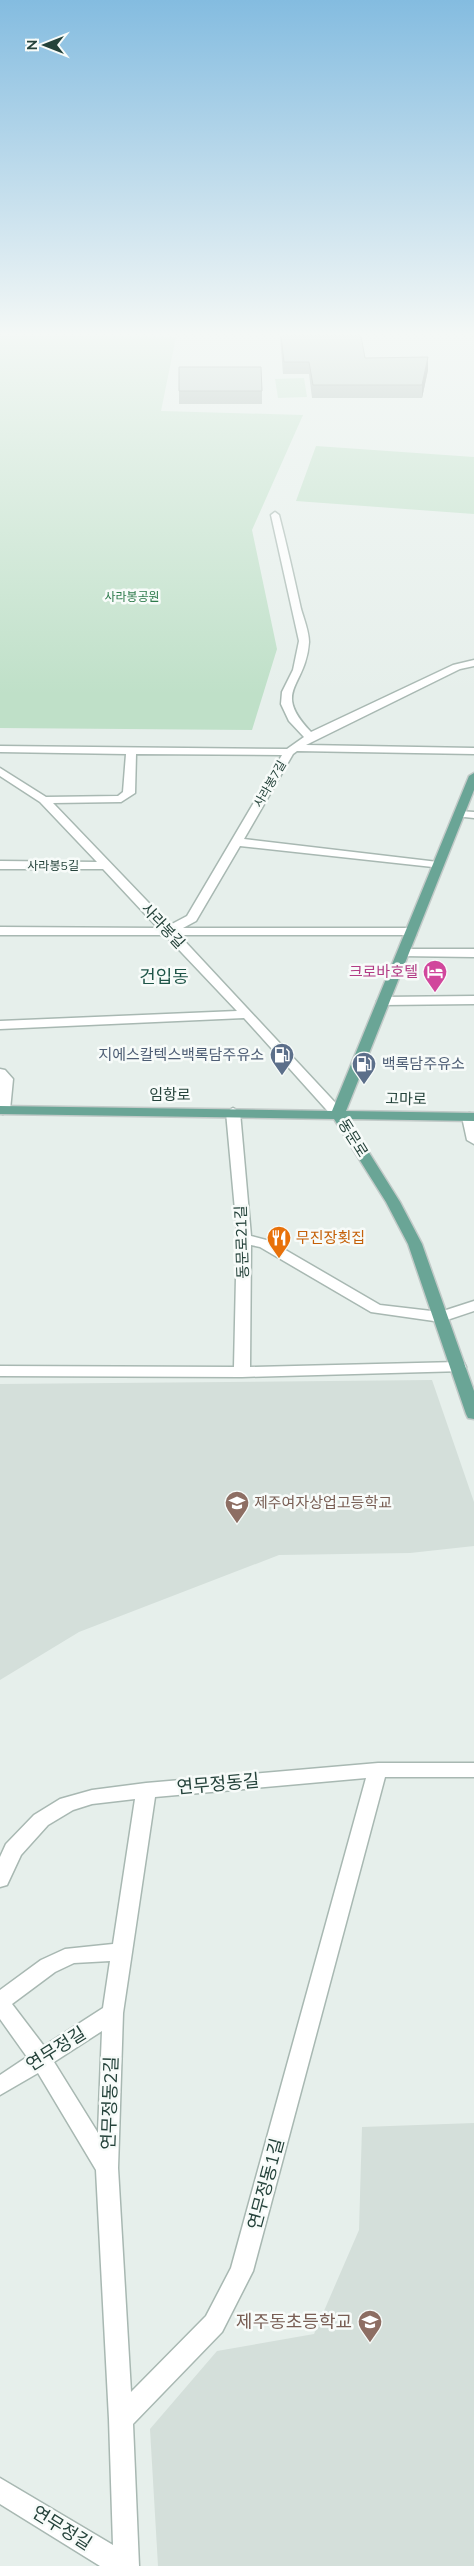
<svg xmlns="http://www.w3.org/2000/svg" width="474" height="2566" font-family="Mulish,'Noto Sans KR',sans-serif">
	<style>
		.built { fill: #d4dfda }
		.green { fill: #bfe0c8 }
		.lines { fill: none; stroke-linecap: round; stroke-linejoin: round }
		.minor-casing { stroke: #a8b8b2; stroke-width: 3 }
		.major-casing { stroke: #c2cac8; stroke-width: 3 }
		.minor { fill: #fff; fill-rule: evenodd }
		.major { fill: #6aa596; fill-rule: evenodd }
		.wall { fill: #a1aea9 }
		.shaded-wall { fill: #838d89 }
		.building { fill: #bbcac4; stroke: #838d89 }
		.labels { text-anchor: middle; stroke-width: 5; stroke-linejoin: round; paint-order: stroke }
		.far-park-label { font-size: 12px; fill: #2d7a4b; stroke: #f7fbf9 }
		.far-street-label { font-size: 12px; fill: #24423a; stroke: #f7fbf9 }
		.street-label { font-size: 15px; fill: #24423a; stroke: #f7fbf9 }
		.hotel-label { font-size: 15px; fill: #b23c85; stroke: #f7fbf9; text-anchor: end }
		.service-label { font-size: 15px; fill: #4e5e75; stroke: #f7fbf9; text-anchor: end }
		.food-label { font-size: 15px; fill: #c56008; stroke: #f7fbf9; text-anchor: start }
		.education-label { font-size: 15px; fill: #785e54; stroke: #f7fbf9; text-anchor: start }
		.quarter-label { font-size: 18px; fill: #1f5548; stroke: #f7fbf9 }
		.near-street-label { font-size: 18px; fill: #24423a; stroke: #f7fbf9 }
		.near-education-label { font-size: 18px; fill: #785e54; stroke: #f7fbf9; text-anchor: end }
	</style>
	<rect width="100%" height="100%" fill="#e6efeb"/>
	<path class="built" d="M432 1380 474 1502V1546L410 1553 279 1555 79 1632 0 1680V1384Z
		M474 2123V2566H158L150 2429 217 2351 314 2334 359 2230 362 2127Z"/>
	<path class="green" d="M0 336 176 337 161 411 303 415 252 530 277 649 252 730 0 728Z
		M304 378 307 397 278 398 275 379Z
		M316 446 474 457V514L296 501Z"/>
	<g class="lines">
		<defs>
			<path id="minor" d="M275 512 279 515C287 546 294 577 301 609 304 619 309 632 309 642 306 688 271 690 311 732L453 665 474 660V666L460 669 306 745 474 748V754L297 751 293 754 244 839 438 862 442 864V868L240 846 196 921 183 928H412L416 929V935H179L343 1111 345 1114 338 1118 333 1117 244 1018 0 1029V1021L237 1011 165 935H0V927L158 928 103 869H0V861L97 862 40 802 0 776V768L46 797 118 796 123 792 126 754 0 752V746L287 749 304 737 289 721 281 704 282 692 293 670 299 641 271 515ZM136 754 282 755 187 916 170 925 53 803 121 802 135 793Z
				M459 811 474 812V818L455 816V812Z
				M404 949H474V957L400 956 398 953 400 950Z
				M474 996V1004L383 1005 377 1001 383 997Z
				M0 1069 5 1070 13 1079 10 1110 3 1114 0 1113Z
				M233 1108 240 1112 251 1236 270 1241 380 1305 440 1312 474 1301V1311L441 1322 371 1312 260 1247 251 1245 250 1367 458 1362 464 1363 466 1367 464 1371 242 1377 0 1376V1366L234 1367 237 1232 226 1112Z
				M469 1113 474 1114V1144L467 1140 462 1117Z
				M378 1763H474V1777H385L253 2271 222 2332 133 2424 139 2566H100L0 2504V2478L113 2545 109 2419 96 2170 38 2073 0 2095V2075L27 2057 0 2019V1990L41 1960 65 1949 113 1944 135 1799 92 1804 73 1810 48 1825 21 1855 7 1885 0 1887V1857L6 1844 34 1815 60 1799 92 1790 146 1783ZM366 1778 231 2268 206 2316 131 2392 118 2168 123 2013 155 1797ZM110 1961 103 2008 44 2046 12 2004 55 1972 74 1963ZM102 2031 98 2133 54 2062Z"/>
			<path id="major" d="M474 773V790L346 1111 474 1113V1121L348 1119 400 1202 422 1244 474 1391V1419L468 1418 466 1414 408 1244 386 1202 334 1119 0 1114V1106L332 1111 469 776Z"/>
		</defs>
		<use href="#minor" class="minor-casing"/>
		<use href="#major" class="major-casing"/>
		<use href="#minor" class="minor"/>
		<use href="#major" class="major"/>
	</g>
	<path class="wall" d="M280 336H361L365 358 428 370 422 398H312L309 374H283Z
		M179 391H262V404H179Z"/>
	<path class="shaded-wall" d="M428 357V370L422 398V385Z"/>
	<path class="building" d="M281 336H361L365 358 428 357 422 385H313L309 362H284Z
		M179 367H261L262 391H179Z"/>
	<linearGradient id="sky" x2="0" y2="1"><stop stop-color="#84bce0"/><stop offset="0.48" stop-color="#f4f8f6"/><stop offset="1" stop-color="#f4f8f6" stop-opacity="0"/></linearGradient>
	<rect width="474" height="695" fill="url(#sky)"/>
	<defs>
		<symbol id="hotel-pin" viewBox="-11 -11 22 30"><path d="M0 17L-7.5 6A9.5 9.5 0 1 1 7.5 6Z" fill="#d1479c" stroke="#f7fbf9"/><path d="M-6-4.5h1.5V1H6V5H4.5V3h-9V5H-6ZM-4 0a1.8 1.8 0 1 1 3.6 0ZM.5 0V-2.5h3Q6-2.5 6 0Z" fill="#fff"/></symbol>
		<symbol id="fuel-pin" viewBox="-11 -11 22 30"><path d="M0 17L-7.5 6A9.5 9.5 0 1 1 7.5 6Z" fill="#5c6f8a" stroke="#f7fbf9"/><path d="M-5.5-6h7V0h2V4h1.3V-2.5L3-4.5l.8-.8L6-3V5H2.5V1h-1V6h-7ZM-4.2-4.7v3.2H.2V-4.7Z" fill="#fff"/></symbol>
		<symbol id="restaurant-pin" viewBox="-11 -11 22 30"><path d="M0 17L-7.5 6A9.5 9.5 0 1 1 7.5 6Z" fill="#e8710a" stroke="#f7fbf9"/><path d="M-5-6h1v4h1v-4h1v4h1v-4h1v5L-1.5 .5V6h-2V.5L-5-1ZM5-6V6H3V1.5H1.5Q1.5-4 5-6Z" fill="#fff"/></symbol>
		<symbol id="school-pin" viewBox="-11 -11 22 30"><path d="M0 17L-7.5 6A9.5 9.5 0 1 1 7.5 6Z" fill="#8d6e63" stroke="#f7fbf9"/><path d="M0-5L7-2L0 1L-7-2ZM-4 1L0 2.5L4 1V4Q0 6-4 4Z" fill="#fff"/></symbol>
	</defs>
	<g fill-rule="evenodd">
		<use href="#hotel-pin" x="421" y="958" width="28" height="38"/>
		<use href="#fuel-pin" x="268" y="1041" width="28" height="38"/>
		<use href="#fuel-pin" x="350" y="1050" width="28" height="38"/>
		<use href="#restaurant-pin" x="265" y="1224" width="28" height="38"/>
		<use href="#school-pin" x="223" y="1489" width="28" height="38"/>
		<use href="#school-pin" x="356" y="2308" width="28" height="38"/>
	</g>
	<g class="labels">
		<g class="far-park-label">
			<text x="132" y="601">사라봉공원</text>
		</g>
		<g class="far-street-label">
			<text transform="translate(270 784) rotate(-60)" y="4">사라봉7길</text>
			<text x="53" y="870">사라봉5길</text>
		</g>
		<g class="street-label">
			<text transform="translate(163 926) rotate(47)" y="5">사라봉길</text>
			<text x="170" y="1100">임항로</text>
			<text transform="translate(406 1099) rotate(1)" y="5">고마로</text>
			<text transform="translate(353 1138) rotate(58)" y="5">동문로</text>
			<text transform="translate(242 1242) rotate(-92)" y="5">동문로21길</text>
		</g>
		<g class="hotel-label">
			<text x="418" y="977">크로바호텔</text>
		</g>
		<g class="service-label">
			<text x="264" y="1060">지에스칼텍스백록담주유소</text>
			<text x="382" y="1069" text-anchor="start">백록담주유소</text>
		</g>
		<g class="food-label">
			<text x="296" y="1243">무진장횟집</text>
		</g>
		<g class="education-label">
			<text x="254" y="1508">제주여자상업고등학교</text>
		</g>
		<g class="quarter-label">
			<text x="164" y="983">건입동</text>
		</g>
		<g class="near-street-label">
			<text transform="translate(218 1784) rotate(-5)" y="6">연무정동길</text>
			<text transform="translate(56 2049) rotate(-32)" y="6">연무정길</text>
			<text transform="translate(110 2103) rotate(-88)" y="6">연무정동2길</text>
			<text transform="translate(266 2184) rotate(-75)" y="6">연무정동1길</text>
			<text transform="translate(62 2528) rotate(32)" y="6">연무정길</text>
		</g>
		<g class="near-education-label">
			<text x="352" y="2328">제주동초등학교</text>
		</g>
	</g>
	<g transform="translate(45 45) rotate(270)" stroke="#f7fbf9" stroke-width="4" paint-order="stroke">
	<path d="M0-4L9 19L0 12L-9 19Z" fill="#24423a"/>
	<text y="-8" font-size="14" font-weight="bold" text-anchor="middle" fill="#24423a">N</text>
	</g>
</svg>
